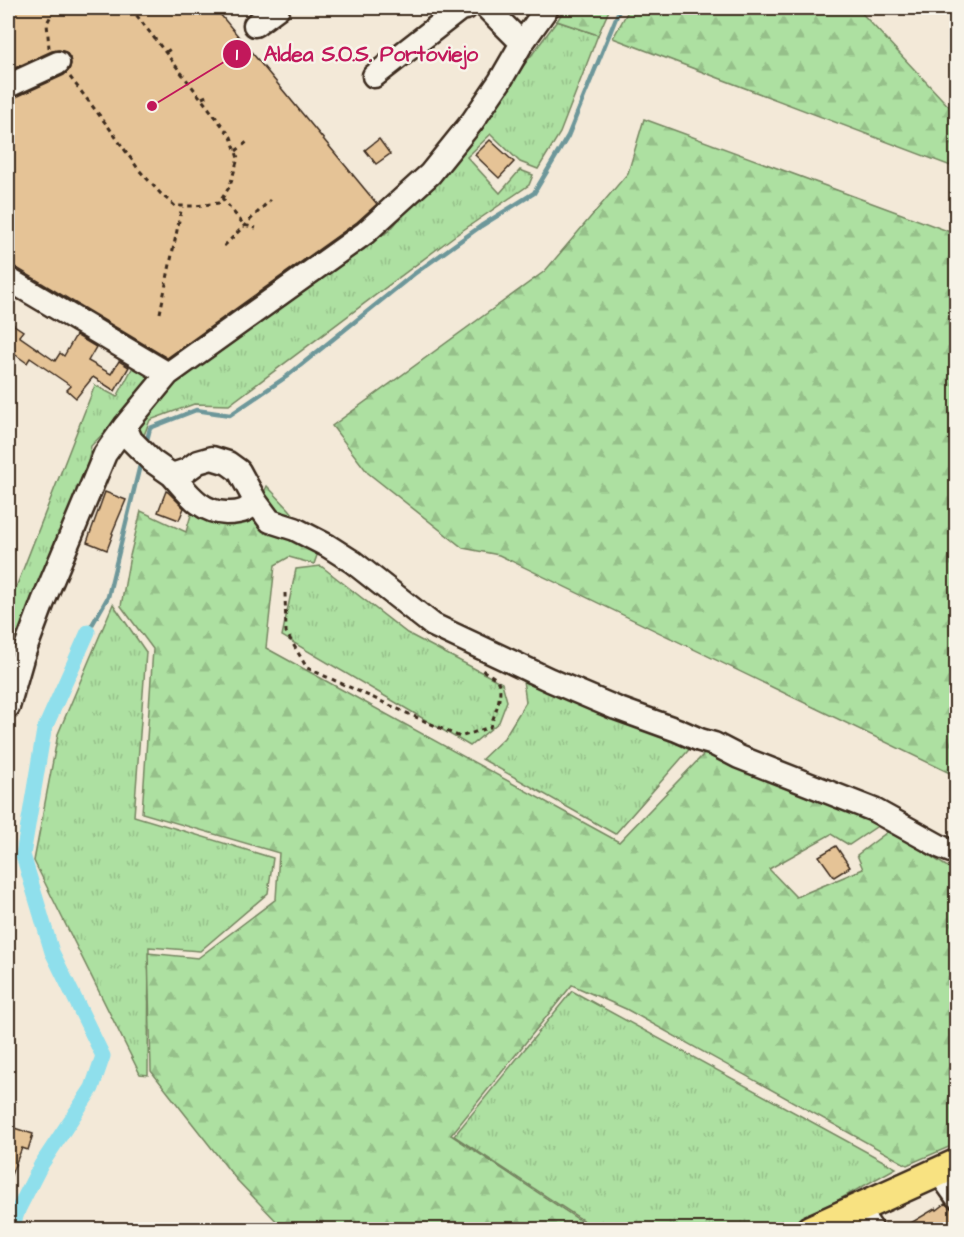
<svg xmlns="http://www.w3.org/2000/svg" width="964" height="1237" font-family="'Architects Daughter',sans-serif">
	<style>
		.grass { fill: url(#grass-tufts); stroke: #748560; stroke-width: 1.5 }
		.forest { fill: url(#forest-firs); stroke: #748560; stroke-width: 1.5 }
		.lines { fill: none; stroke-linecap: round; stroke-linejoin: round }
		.stream { stroke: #6d979a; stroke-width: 4.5 }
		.canal { stroke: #8fdfec; stroke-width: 15 }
		.building { fill: #e5c396; stroke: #3b2a1e; stroke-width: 1.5 }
		.minor-casing { stroke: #3b2a1e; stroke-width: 27 }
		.major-casing { stroke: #3b2a1e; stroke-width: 33 }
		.path { stroke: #3b2a1e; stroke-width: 3; stroke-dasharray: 4.5 4.5; stroke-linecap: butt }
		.minor { stroke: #f7f3e8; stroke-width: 22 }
		.major { stroke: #f8e281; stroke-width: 28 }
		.leader { fill: none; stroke: #c2185b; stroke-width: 2 }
		.callout-dot { fill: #c2185b; stroke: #f7f3e8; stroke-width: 2 }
		.mark-label { font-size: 18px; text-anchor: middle; font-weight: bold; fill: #fff }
		.callout-label { font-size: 21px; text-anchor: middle; font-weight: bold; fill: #c2185b; stroke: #f7f3e8; stroke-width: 5; stroke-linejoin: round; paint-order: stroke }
	</style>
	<defs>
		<pattern id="grass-tufts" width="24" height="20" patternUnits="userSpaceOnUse" patternTransform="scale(1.5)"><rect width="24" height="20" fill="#ade0a1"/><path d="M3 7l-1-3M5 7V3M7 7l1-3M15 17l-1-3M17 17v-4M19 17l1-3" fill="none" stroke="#96c08a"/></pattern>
		<pattern id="forest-firs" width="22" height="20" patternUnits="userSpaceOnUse" patternTransform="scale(1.5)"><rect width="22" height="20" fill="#ade0a1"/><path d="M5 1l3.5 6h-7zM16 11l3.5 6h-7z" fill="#96c08a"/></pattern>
	</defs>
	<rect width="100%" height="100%" fill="#f3e9d8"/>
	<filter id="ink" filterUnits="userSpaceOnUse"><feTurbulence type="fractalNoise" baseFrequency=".0167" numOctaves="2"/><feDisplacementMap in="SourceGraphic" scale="12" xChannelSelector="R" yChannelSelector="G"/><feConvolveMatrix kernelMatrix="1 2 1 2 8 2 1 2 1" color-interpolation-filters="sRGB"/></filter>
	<g filter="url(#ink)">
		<path class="grass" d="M557 21 598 35 560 133 538 169 520 162 491 134 467 157 500 193 520 170 533 175 529 185 453 237 229 405 194 404 150 420 142 440 130 424 173 378 390 230 474 132Z
			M135 363 160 375 91 446 88 462 8 671V608L95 385 117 397Z
			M321 566 407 633 502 683 507 701 499 722 470 746 282 636 296 569Z
			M113 604 146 652 134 816 273 858 268 893 200 951 149 947 148 1075 140 1074 34 861 58 734Z
			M526 668 694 744 615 834 482 759 504 738 526 702 523 680Z
			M572 991 896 1168 786 1229H596L454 1136Z"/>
		<path class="forest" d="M565 8H610L598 35 557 21Z
			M632 8H857L956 114V168L613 38 628 11Z
			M644 119 956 234V776L499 555 463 548 368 473 332 426 545 271 628 173Z
			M267 486 289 509 320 547 314 564 289 557 275 565 266 648 619 842 705 753 885 821 849 845 831 834 769 869 796 897 863 869 857 855 890 830 946 866 956 869V1144L907 1165 626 1009 572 985 451 1135 593 1229H284L236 1179 151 1071 148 953 198 958 276 899 279 853 142 813 153 649 121 606 130 556 141 511 186 532 193 508 254 514Z"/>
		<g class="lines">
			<path class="stream" d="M146 444 150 428 196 410 230 415 286 377 414 274 481 226 534 193 568 136 620 8
				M88 632 108 597 141 461"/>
			<path class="canal" d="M11 1230 19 1208 41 1165 92 1088 103 1056 52 952 23 855 44 730 88 632"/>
		</g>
		<path class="building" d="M8 8H215L377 204 357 222 167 358 15 267 8 265V99L14 98 64 75 69 70 71 64 70 58 66 52 59 50 52 51 8 71Z
			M379 139 390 154 376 164 365 150Z
			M490 140 514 162 499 178 475 155Z
			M8 321 23 331 19 336 55 361 60 353 64 356 76 335 96 347 88 361 111 374 119 361 129 367 115 391 93 377 76 398 67 390 71 386 30 358 27 363 13 353 15 351 11 348 8 354Z
			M166 491 168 492 184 508 179 520 158 512Z
			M105 492 126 500 112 533 113 534 107 550 87 542Z
			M836 846 850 867 834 877 819 856Z
			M8 1126 33 1134 28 1150 22 1148 8 1182Z
			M945 1204 951 1208 957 1217V1230H899L936 1208 937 1210Z"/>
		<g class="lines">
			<defs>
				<path id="minor" d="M487 8 522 43
					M255 25 278 8
					M374 76 460 9 466 8
					M8 86 58 63
					M8 279 168 374
					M125 426 131 440 152 461 172 475 187 470 198 462 212 458 228 463 239 471 256 502 270 521 295 529 328 546 353 562 433 625 550 680 616 708 677 730 700 740 714 744 739 757 874 810 941 847 956 853
					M172 475C188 493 200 512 226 513 231 513 239 513 245 510 249 508 253 504 256 502
					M8 707 22 658 43 602 105 454 125 426 168 374 365 233 430 174 472 122 500 81 522 43 547 8
					M939 1172 956 1196
					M857 1209 872 1230"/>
				<path id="major" d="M810 1230 956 1164"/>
			</defs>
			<use href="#minor" class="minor-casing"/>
			<use href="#major" class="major-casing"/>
			<path class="path" d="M49 48 47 23 55 8
				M166 52 172 48
				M70 77 110 129 139 170 161 194 175 206H195L219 203 230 186 238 158 231 137 134 12 129 8
				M202 98 209 95
				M236 151 247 142
				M222 198 244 225 256 228
				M224 246 270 200
				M160 313 182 206
				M285 593 286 632 307 668 460 737 490 727C494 715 506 690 496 679 492 675 484 672 479 668"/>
			<use href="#minor" class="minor"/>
			<use href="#major" class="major"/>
		</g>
	</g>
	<path class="leader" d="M152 106L237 54"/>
	<g class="callout-dot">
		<circle cx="152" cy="106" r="6"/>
		<circle cx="237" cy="54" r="15"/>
	</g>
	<g class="mark-label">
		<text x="237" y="60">1</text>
	</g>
	<g class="callout-label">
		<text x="371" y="61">Aldea S.O.S. Portoviejo</text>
	</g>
	<rect width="964" height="1237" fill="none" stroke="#f7f3e8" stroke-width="30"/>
	<rect x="15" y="15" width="934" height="1207" fill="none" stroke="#3b2a1e" stroke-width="2" filter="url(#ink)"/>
</svg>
